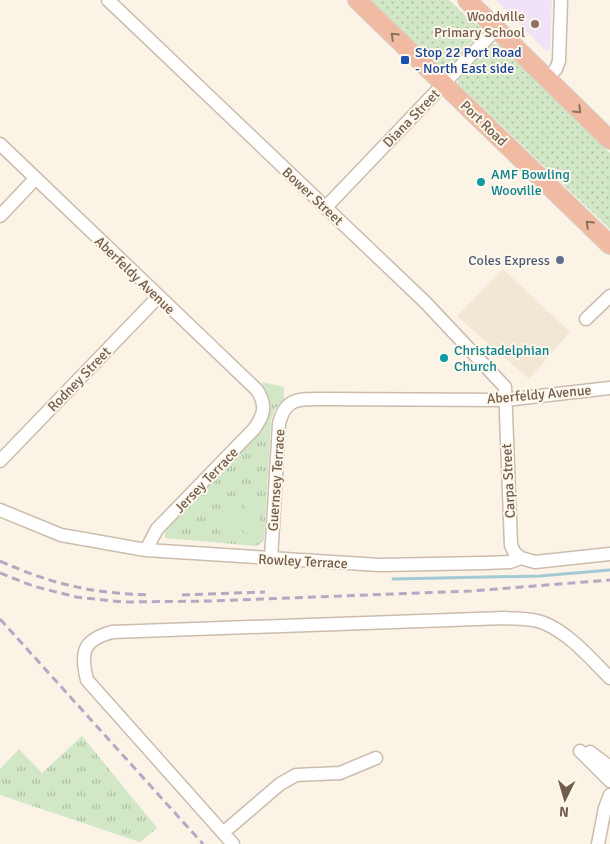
<svg xmlns="http://www.w3.org/2000/svg" width="610" height="844" font-family="Signika,sans-serif">
	<style>
		.residential { fill: #f2e6d5 }
		.education { fill: #f1e3f7 }
		.grass { fill: url(#grass-dots) }
		.park { fill: url(#park-tufts) }
		.pitch { fill: #d1e7c6 }
		.lines { fill: none; stroke-linecap: round; stroke-linejoin: round }
		.stream { stroke: #a3c9d4; stroke-width: 3 }
		.minor-casing { stroke: #ccbcad; stroke-width: 15 }
		.highway-casing { stroke: #d8d2cd; stroke-width: 20 }
		.minor { stroke: #fff; stroke-width: 12 }
		.highway { stroke: #f0bba2; stroke-width: 18 }
		.rail { stroke: #b8a6c3; stroke-width: 3; stroke-dasharray: 8 5; stroke-linecap: butt }
		.oneway { stroke: #8b705e }
		.education-dot { fill: #8d6e63; stroke: #fef8ec; stroke-width: 2 }
		.transit-dot { fill: #1a4fb4; stroke: #fef8ec; stroke-width: 2 }
		.culture-dot { fill: #0f9aa8; stroke: #fef8ec; stroke-width: 2 }
		.service-dot { fill: #5c6f8a; stroke: #fef8ec; stroke-width: 2 }
		.labels { text-anchor: middle; stroke-width: 4; stroke-linejoin: round; paint-order: stroke }
		.education-label { font-size: 14px; fill: #785e54; stroke: #fef8ec; text-anchor: end }
		.transit-label { font-size: 14px; fill: #164399; stroke: #fef8ec; text-anchor: start }
		.street-label { font-size: 14px; fill: #725d4d; stroke: #fef8ec }
		.culture-label { font-size: 14px; fill: #0d838f; stroke: #fef8ec; text-anchor: start }
		.service-label { font-size: 14px; fill: #4e5e75; stroke: #fef8ec; text-anchor: end }
	</style>
	<defs>
		<pattern id="grass-dots" width="8" height="8" patternUnits="userSpaceOnUse" patternTransform="scale(1.25)"><rect width="8" height="8" fill="#d1e7c6"/><path d="M2 2h.1M6 6h.1" fill="none" stroke="#aebea3" stroke-width="1.8" stroke-linecap="round"/></pattern>
		<pattern id="park-tufts" width="24" height="20" patternUnits="userSpaceOnUse" patternTransform="scale(1.25)"><rect width="24" height="20" fill="#d1e7c6"/><path d="M3 7l-1-3M5 7V3M7 7l1-3M15 17l-1-3M17 17v-4M19 17l1-3" fill="none" stroke="#aebea3"/></pattern>
	</defs>
	<rect width="100%" height="100%" fill="#fbf4e6"/>
	<path class="residential" d="M503 269 570 332 529 379 457 316Z"/>
	<path class="education" d="M496 0H552L550 49 546 51Z"/>
	<path class="grass" d="M370 0H449L472 22 480 26 481 31 450 67 444 68 438 66Z
		M494 44 500 45 610 153V229L458 84V78L488 45Z"/>
	<path class="park" d="M263 382 284 387V399L275 409 271 421 264 540 257 546 165 538V531L264 426C276 401 260 397 263 382Z
		M82 736 157 828 140 842 0 795V769L19 749 42 773Z"/>
	<path class="pitch" d="M221 496 237 497 235 532 219 531Z
		M245 498 261 499 259 534 243 533Z"/>
	<g class="lines">
		<path class="stream" d="M393 579 540 576 610 570"/>
		<defs>
			<path id="minor" d="M108 0 425 302 505 387 511 545 514 552 521 558
				M547 79 556 69 559 61 561 0
				M0 144 257 390C267 406 264 415 254 429L157 529 146 550
				M326 207 496 29
				M0 216 36 178
				M586 319 610 296
				M0 461 158 297
				M0 510 61 535 146 550 379 565 485 563 510 562 521 558 535 562 610 554
				M271 559 279 424C285 397 300 399 323 399L505 400 610 388
				M580 751 610 781
				M590 752 610 767
				M224 832 280 784 296 775 340 773 376 758
				M233 844 87 680C80 652 83 640 112 632L505 618C517 619 533 618 544 623 570 634 590 658 610 678
				M598 844 605 808 610 795"/>
			<path id="highway" d="M357 0 610 245
				M467 0 610 140"/>
		</defs>
		<use href="#minor" class="minor-casing"/>
		<use href="#highway" class="highway-casing"/>
		<use href="#minor" class="minor"/>
		<use href="#highway" class="highway"/>
		<path class="rail" d="M0 561C54 585 91 593 150 595
			M0 573 33 586 76 597 123 602 211 601 471 591 610 580
			M182 595 265 592
			M0 619 203 844"/>
	</g>
	<defs><path id="oneway-chevron" d="M-2-3.5L2.5 0L-2 3.5" fill="none" stroke-width="1.6" stroke-linecap="round" stroke-linejoin="round" transform="scale(1.25)"/></defs>
	<g class="oneway">
		<use href="#oneway-chevron" transform="translate(394 36) rotate(-136)"/>
		<use href="#oneway-chevron" transform="translate(578 110) rotate(44)"/>
		<use href="#oneway-chevron" transform="translate(589 224) rotate(-136)"/>
	</g>
	<circle class="education-dot" cx="535" cy="24" r="5"/>
	<rect class="transit-dot" x="400" y="55" width="10" height="10" rx="2.5"/>
	<g class="culture-dot">
		<circle cx="481" cy="182" r="5"/>
		<circle cx="444" cy="358" r="5"/>
	</g>
	<circle class="service-dot" cx="560" cy="260" r="5"/>
	<g class="labels">
		<g class="education-label">
			<text x="525" y="21">Woodville<tspan x="525" dy="16">Primary School</tspan></text>
		</g>
		<g class="transit-label">
			<text x="415" y="57">Stop 22 Port Road<tspan x="415" dy="16">- North East side</tspan></text>
		</g>
		<g class="street-label">
			<text transform="translate(411 118) rotate(-46)" y="5">Diana Street</text>
			<text transform="translate(484 123) rotate(44)" y="5">Port Road</text>
			<text transform="translate(313 196) rotate(43)" y="5">Bower Street</text>
			<text transform="translate(135 275) rotate(44)" y="5">Aberfeldy Avenue</text>
			<text transform="translate(79 379) rotate(-46)" y="5">Rodney Street</text>
			<text transform="translate(539 394) rotate(-5)" y="5">Aberfeldy Avenue</text>
			<text transform="translate(206 480) rotate(-46)" y="5">Jersey Terrace</text>
			<text transform="translate(276 480) rotate(-86)" y="5">Guernsey Terrace</text>
			<text transform="translate(508 481) rotate(-93)" y="5">Carpa Street</text>
			<text transform="translate(303 561) rotate(3)" y="5">Rowley Terrace</text>
		</g>
		<g class="culture-label">
			<text x="491" y="179">AMF Bowling<tspan x="491" dy="16">Wooville</tspan></text>
			<text x="454" y="355">Christadelphian<tspan x="454" dy="16">Church</tspan></text>
		</g>
		<g class="service-label">
			<text x="550" y="265">Coles Express</text>
		</g>
	</g>
	<g transform="translate(565 799) rotate(185)" stroke="#fef8ec" stroke-width="4" paint-order="stroke">
	<path d="M0-4L9 19L0 12L-9 19Z" fill="#725d4d"/>
	<text y="-8" font-size="14" font-weight="bold" text-anchor="middle" fill="#725d4d">N</text>
	</g>
</svg>
